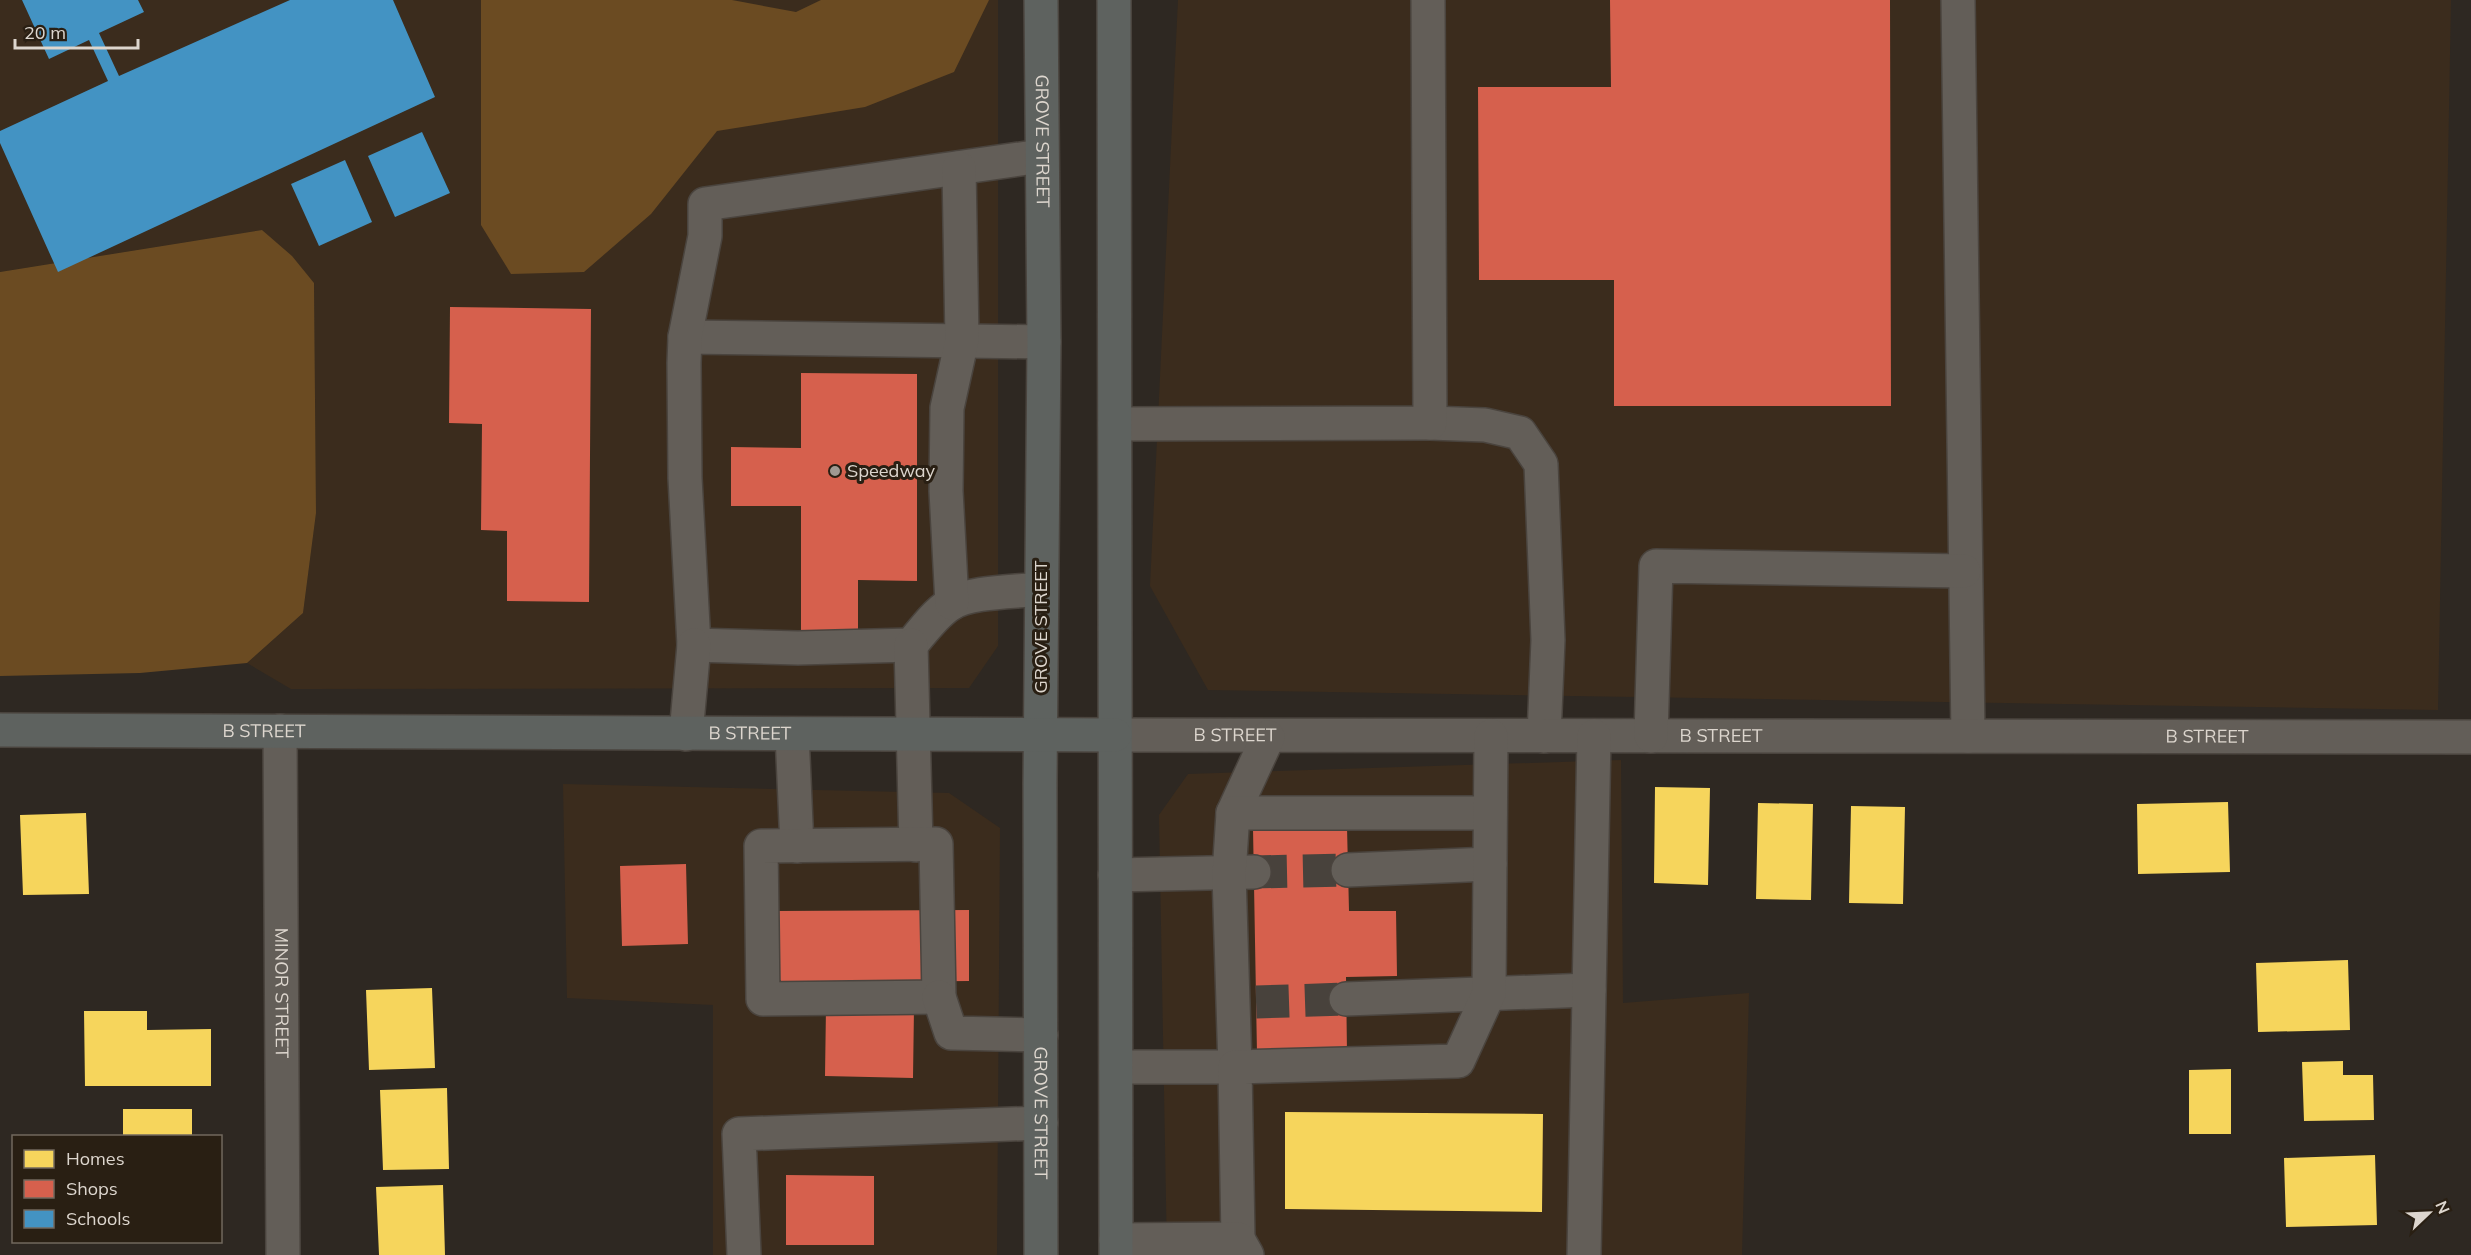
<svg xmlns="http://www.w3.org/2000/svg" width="2471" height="1255" font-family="Mulish,sans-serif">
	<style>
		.built { fill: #3b2c1d }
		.forest { fill: #6b4b22 }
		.homes { fill: #f6d55c }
		.shops { fill: #d6604d }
		.schools { fill: #4393c3 }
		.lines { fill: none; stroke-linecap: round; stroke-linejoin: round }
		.minor-tunnel { stroke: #48423c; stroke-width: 33; stroke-dasharray: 33 16; stroke-linecap: butt }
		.minor-casing { stroke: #4a443e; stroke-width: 36 }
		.major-casing { stroke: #4a443e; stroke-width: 36 }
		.minor { stroke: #635e58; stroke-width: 33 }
		.major { stroke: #5e625f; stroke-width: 33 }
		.poi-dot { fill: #a09992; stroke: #291f13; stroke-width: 2 }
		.labels { text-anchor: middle; stroke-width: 6; stroke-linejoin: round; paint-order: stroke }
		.street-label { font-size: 18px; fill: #ddd6ce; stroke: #291f13 }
		.poi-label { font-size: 18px; fill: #ddd6ce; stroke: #291f13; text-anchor: start }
	</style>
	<rect width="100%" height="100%" fill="#2e2822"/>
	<path class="built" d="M0 0H998V646L969 688 291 689 247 663 303 613 316 513 314 283 262 230 0 272Z
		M1178 0H2451L2438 710 1208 690 1150 586Z
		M1621 760 1623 1003 1749 993 1742 1255H1167L1159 815 1188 774Z
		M563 784 949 793 1000 828 997 1255H713V1005L567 998Z"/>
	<path class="forest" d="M481 0H732L796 12 821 0H989L954 72 865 107 717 131 651 214 584 272 511 274 481 225Z
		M262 230 292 256 314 283 316 513 303 613 247 663 140 673 0 676V272Z"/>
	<path class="homes" d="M1655 787 1710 788 1708 885 1654 883Z
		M2228 802 2230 872 2138 874 2137 804Z
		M1758 803 1813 804 1811 900 1756 899Z
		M1851 806 1905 807 1903 904 1849 903Z
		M86 813 89 894 23 895 20 815Z
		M2348 960 2350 1030 2258 1032 2256 963Z
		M432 988 435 1068 369 1070 366 990Z
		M84 1011H147V1030L211 1029V1086H85Z
		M2343 1061V1075H2373L2374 1120 2304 1121 2302 1062Z
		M2231 1069V1134H2189V1070Z
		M447 1088 449 1169 383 1170 380 1090Z
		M123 1109H192V1136H123Z
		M1285 1112 1543 1114 1542 1212 1285 1209Z
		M2375 1155 2377 1225 2286 1227 2284 1158Z
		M443 1185 445 1255H379L376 1187Z"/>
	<path class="shops" d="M1610 0H1890L1891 406H1614V280H1479L1478 87H1611Z
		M450 307 591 309 589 602 507 601V531L481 530 482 424 449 423Z
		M801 373 917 374V581L858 580V636H801V506H731V447L801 448Z
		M1347 827 1349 911H1396L1397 976 1346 977 1347 1053 1257 1054 1253 828Z
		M686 864 688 944 622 946 620 866Z
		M969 910V981L778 983 777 911Z
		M826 1007 914 1008 913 1078 825 1076Z
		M786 1175 874 1176V1245H786Z"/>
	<path class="schools" d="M22 0H138L144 12 99 33 119 76 290 0H393L435 97 58 272 0 143V131L108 81 89 40 49 59Z
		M422 132 450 193 395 217 368 156Z
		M345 160 372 222 319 246 291 184Z"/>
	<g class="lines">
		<path class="minor-tunnel" d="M1254 872 1348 870
			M1256 1002 1346 999"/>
		<defs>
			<g id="minor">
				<path d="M1958 0 1968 736"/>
				<path d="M685 337 1044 342"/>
				<path d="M1430 423 1485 425 1520 433 1541 464 1548 640 1544 736"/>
				<path d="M1115 424 1430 423 1428 0"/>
				<path d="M1041 589C1016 592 969 591 949 605 934 615 923 631 911 645L798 648 694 645 685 478 684 363 685 337 705 236V204L1041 156"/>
				<path d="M952 603 946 491 947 408 962 340 959 168"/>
				<path d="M911 645 916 845"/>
				<path id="s1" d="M280 731 283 1255"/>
				<path d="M686 734 694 645"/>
				<path d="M792 734 797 846"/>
				<path id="s2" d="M1115 735 2471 737"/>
				<path d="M1651 736 1656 566 1964 571"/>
				<path d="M1233 813 1268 737"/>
				<path d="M936 844 939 997 763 999 761 846Z"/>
				<path d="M1348 870 1490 864"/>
				<path d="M1115 875 1254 872"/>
				<path d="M939 997 951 1033 1041 1035"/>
				<path d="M1346 999 1589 990"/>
				<path d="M1116 1067H1235L1229 874 1233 813H1490"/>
				<path d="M1238 1239 1235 1067 1458 1061 1489 993 1491 736"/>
				<path d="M1116 1240 1238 1239 1247 1255"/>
				<path d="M744 1255 739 1134 1041 1123"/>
				<path d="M1584 1255 1594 736"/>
			</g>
			<g id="major">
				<path id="s3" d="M1041 0 1044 342 1040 783 1041 1255"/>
				<path d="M1114 0 1116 1255"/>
				<path id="s4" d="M0 730 1115 735"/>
			</g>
		</defs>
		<use href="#minor" class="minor-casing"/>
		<use href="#major" class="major-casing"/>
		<use href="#minor" class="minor"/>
		<use href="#major" class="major"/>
	</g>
	<circle class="poi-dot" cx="835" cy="471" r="6"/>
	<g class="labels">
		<g class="street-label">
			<text dy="6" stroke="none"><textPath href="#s3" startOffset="141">GROVE STREET</textPath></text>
			<text transform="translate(1041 627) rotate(-90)" y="6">GROVE STREET</text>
			<text dy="6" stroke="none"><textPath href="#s4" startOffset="264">B STREET</textPath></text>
			<text dy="6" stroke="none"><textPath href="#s4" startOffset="750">B STREET</textPath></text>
			<text dy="6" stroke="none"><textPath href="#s2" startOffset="120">B STREET</textPath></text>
			<text dy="6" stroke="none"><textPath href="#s2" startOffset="606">B STREET</textPath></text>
			<text dy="6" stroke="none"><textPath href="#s2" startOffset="1092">B STREET</textPath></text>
			<text dy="6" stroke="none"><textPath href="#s1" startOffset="262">MINOR STREET</textPath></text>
			<text dy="6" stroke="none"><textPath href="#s3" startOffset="1113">GROVE STREET</textPath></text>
		</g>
		<g class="poi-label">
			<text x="847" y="477">Speedway</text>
		</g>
	</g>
	<rect x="12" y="1135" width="210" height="108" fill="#291f13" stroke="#71685e" stroke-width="1.5"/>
	<rect x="24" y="1150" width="30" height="18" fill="#f6d55c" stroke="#71685e" stroke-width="1.5"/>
	<text x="66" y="1165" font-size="18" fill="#ddd6ce">Homes</text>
	<rect x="24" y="1180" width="30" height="18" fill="#d6604d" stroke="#71685e" stroke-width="1.5"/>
	<text x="66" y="1195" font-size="18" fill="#ddd6ce">Shops</text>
	<rect x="24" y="1210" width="30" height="18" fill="#4393c3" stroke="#71685e" stroke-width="1.5"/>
	<text x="66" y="1225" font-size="18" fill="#ddd6ce">Schools</text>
	<g transform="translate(2429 1213) rotate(67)" stroke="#291f13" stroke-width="4.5" paint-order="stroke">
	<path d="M0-4.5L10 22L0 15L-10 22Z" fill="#ddd6ce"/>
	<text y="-9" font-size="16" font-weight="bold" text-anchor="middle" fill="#ddd6ce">N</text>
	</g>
	<path d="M15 39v9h123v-9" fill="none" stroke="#ddd6ce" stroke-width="3"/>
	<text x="24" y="39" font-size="18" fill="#ddd6ce" stroke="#291f13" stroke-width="4.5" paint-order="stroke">20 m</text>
</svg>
